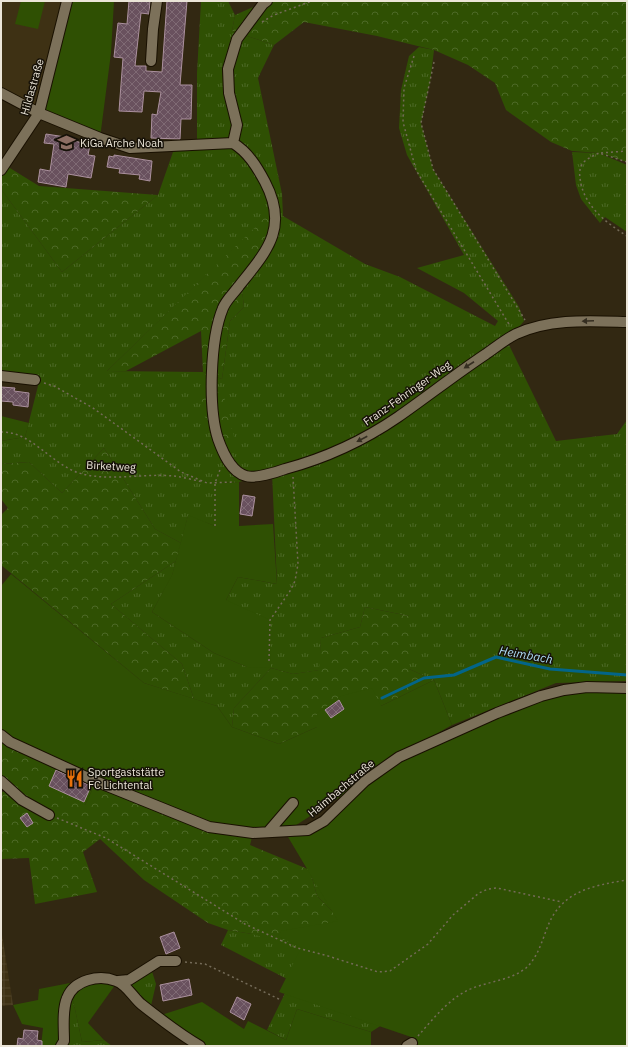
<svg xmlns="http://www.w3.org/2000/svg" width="628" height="1047" font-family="'IBM Plex Sans',sans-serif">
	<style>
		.built { fill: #3e3114 }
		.industrial { fill: url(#industrial-grid) }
		.grass { fill: url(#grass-tufts); fill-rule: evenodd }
		.forest { fill: url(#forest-crowns) }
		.green { fill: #2f5003 }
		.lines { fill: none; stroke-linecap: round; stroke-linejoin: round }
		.stream { stroke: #036589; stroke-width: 3 }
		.building { fill: url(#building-cross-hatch); stroke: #ac919f }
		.minor-casing { stroke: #191000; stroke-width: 12 }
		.path { stroke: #746b58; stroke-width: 1.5; stroke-dasharray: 2 3; stroke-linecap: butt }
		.minor { stroke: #7c715a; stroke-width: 10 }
		.oneway { fill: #352e21 }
		.labels { text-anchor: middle; stroke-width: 3; stroke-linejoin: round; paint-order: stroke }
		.street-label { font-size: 11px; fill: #ebe5d8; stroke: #161108 }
		.poi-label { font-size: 11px; fill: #ebe5d8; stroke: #161108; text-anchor: start }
		.water-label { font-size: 12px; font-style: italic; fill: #aeddf6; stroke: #161108 }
	</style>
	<defs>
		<pattern id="industrial-grid" width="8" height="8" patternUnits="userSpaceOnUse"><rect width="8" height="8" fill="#3e3114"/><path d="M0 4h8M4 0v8" fill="none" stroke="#51452a"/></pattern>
		<pattern id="grass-tufts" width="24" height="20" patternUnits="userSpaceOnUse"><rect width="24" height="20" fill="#2f5003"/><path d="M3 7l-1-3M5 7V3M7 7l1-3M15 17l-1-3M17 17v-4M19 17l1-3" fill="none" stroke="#4d6927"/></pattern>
		<pattern id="forest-crowns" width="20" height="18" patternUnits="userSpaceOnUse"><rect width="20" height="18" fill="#2f5003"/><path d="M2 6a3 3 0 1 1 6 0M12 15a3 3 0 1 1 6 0" fill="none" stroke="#4d6927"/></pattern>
		<pattern id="building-cross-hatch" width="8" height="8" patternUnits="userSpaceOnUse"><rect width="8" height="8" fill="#69515e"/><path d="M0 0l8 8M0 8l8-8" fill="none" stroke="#7f6a74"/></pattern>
	</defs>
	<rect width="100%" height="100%" fill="#322812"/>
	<path class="built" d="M1 1H67L39 113 1 93Z"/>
	<path class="industrial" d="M1 928 13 1005 1 1006Z"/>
	<path class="grass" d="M201 1H228L235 15 232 31 274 45 258 78 282 194 283 216 365 264 400 277 495 326 498 321 464 293 417 268 464 255 407 155 399 128 401 90 409 56 419 47 434 50 430 83 421 123 433 169 519 307 524 321 518 328 366 441 491 354 509 345 556 441 617 434 627 420V681L556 683 452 725 434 680 409 669V616L365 607 360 627 321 638 320 670 293 674 271 668 234 708 232 727 217 706 194 699 182 664 111 604 176 561 172 576 152 612 214 653 247 667 226 600 238 577 277 584 272 473 239 482 215 483V526L188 516 181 543 155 529 104 448 62 493 29 462 1 464V441L25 437 38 386 35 380 1 370V189L62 272 158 195 173 152 197 144V73ZM276 208 242 290 244 307 230 321 222 379 203 372 107 371Z
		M572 152 599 153 627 165V232L605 217 600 223 581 199 576 185Z
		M324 864 388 1021 371 1032 297 1009 286 1040 267 1030 291 981 221 945 228 930 252 934 333 912 317 896 310 870Z
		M149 962 156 984 150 1010 118 981Z
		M71 990 82 1042 104 1040 112 1046H61Z"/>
	<path class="forest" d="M267 1H627V162L599 153 572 151 551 142 506 110 495 83 468 65 434 50 377 36 304 22 274 45 232 31 235 15Z
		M5 165 39 186 158 195 62 272 1 189V178Z
		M276 207 279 227 242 290 244 307 230 321 222 379 203 372 201 331 126 371H107Z
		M204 383 224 396 234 437 227 447 214 442 201 406Z
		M104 448 155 529 181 543 176 561 111 604 182 664 194 699 144 683 1 565V515L8 508 1 499V464L29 462 62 493Z
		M365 607 409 616V669L434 680 381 706 317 727 279 744 232 727 234 708 271 668 293 674 319 670 321 638 360 627Z
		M1 735 53 768 85 805 93 788 253 833 250 845 310 870 317 896 333 912 346 913 324 943 288 945 252 934 228 930 208 923 144 880 100 839 83 852 97 892 35 904 29 858 1 859V793L11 786 1 777Z"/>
	<path class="green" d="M21 1H45L38 29 15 24Z
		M67 1H114L111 53 100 138 39 113Z
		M1 416 29 423 25 437 1 441Z
		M239 482V526L273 524 277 584 238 577 226 600 270 620 271 668 247 667 214 653 152 612 172 575 188 515 215 526V483Z
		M11 574 144 683 217 706 232 727 279 744 317 727V713L341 696 372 688 381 706 434 680 452 725 392 759 349 791 287 831 209 827 132 799 93 788 85 805 45 788 53 767 1 735V586Z
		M627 689V1046H416L417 1039 279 992 301 948 278 936 281 931 338 921 288 837 313 833 338 815 371 778 403 757 494 714 559 693Z
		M118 981 88 1023 104 1040 82 1042 71 991 61 1046H41L43 1028 22 1024 13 1005 38 1000 39 989 70 983Z
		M202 1002 244 1029 248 1021 286 1040 297 1009 371 1032V1046H200L158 1016Z"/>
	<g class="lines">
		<path class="stream" d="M382 698 424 678 454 675 496 657 550 669 627 675"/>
	</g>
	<path class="building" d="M129 1H150L149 14 141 13 135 66H146V71L162 72 167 1H187L180 85H192L191 119H181L180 139 151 138 152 114 157 115 161 92 144 91 142 112 119 111 123 58 114 57 118 23 127 24Z
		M46 134 72 138 71 140 90 145 88 155 95 156 91 178 68 174 66 187 38 182 40 169 50 171 54 144 44 143Z
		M114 155 152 161 150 181 139 179 140 175 119 173 120 169 107 167 109 156 114 157Z
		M1 387 15 388 14 391 29 393 28 407 13 405V402L1 401Z
		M243 495 255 497 252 516 240 514Z
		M339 700 344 709 331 718 325 710Z
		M56 770 91 786 84 802 49 786Z
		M27 813 33 823 27 827 20 818Z
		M174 932 180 948 166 954 160 937Z
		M189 979 192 995 163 1001 160 985Z
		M237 997 251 1004 244 1020 230 1012Z
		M24 1030 38 1031 37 1040 42 1041V1046H17L18 1038 23 1039Z"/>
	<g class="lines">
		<defs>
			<path id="minor" d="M151 61 153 29 157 1
				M1 93 39 113 100 138 130 148 233 143C248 152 257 167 265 182 289 228 267 251 239 286 234 293 226 300 223 308 210 339 208 408 218 439 223 453 231 472 246 476 254 479 277 472 285 469 326 458 363 441 398 417 428 396 456 374 486 354 496 347 506 339 516 334 550 318 591 321 627 322
				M233 143 237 125 229 93 228 69 237 39 263 4 267 1
				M1 170 39 113 67 1
				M1 376 35 380
				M1 735 10 742 95 781 209 827 253 833 308 830 324 821 365 781 399 757 497 713 541 696 564 690 587 687 627 688
				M1 781 22 800 49 815
				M268 832 293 803
				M118 981 129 980 159 961H176
				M61 1046 64 1041C64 1028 62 1010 67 998 74 980 99 974 116 981 126 984 133 997 141 1004 160 1019 179 1034 200 1046
				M407 1046 412 1043"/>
		</defs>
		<use href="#minor" class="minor-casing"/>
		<path class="path" d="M262 22 274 15 312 1
			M414 56 404 88 403 122 416 170 510 326
			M434 62 421 123 433 169 525 320
			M601 153 627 151
			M627 162 599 153C594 155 589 158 585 161 580 165 579 172 580 178 583 205 605 222 627 236
			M44 383 54 386 93 408 181 472 207 483 235 482
			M1 432C31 431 51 464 79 473 109 482 143 473 173 476 183 477 194 480 203 482
			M215 526V483L221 467
			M269 661 270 620 290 591 295 581 298 564 293 477
			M57 818 106 838 245 924 297 948 328 956 378 972 390 971 428 944 453 915 479 893 488 889 497 888 562 902
			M185 962 205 964 281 1000
			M418 1036C433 1019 451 996 473 988 491 981 511 980 526 968 537 958 541 944 546 931 559 892 590 886 627 880"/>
		<use href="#minor" class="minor"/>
	</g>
	<defs><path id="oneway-solid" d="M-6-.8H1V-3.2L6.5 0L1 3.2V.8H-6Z"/></defs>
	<g class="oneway">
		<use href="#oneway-solid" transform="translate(588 321) rotate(178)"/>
		<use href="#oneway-solid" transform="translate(469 365) rotate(147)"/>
		<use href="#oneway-solid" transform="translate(362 439) rotate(152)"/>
	</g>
	<defs>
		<symbol id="school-bare" viewBox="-9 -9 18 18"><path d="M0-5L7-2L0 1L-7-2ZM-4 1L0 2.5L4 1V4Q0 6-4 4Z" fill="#8d6e63" stroke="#161108" stroke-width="2.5" paint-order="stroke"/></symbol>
		<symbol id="restaurant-bare" viewBox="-9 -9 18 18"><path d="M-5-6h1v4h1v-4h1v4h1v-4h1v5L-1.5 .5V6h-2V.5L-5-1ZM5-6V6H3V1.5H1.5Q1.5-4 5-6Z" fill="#e8710a" stroke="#161108" stroke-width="2.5" paint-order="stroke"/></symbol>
	</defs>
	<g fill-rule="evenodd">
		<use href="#school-bare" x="54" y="130" width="25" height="25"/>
		<use href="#restaurant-bare" x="62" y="766" width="25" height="25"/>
	</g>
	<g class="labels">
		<g class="street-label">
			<text transform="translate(32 87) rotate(-74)" y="4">Hildastraße</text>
			<text transform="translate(407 393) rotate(-35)" y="4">Franz-Fehringer-Weg</text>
			<text transform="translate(111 466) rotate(3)" y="4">Birketweg</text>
			<text transform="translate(341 788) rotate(-40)" y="4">Haimbachstraße</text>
		</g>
		<g class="poi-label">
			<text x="80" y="147">KiGa Arche Noah</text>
			<text x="88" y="776">Sportgaststätte<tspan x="88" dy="13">FC Lichtental</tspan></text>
		</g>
		<g class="water-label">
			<text transform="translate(526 655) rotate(10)" y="4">Heimbach</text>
		</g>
	</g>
	<rect width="628" height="1047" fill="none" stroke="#ebe5d8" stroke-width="4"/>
</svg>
